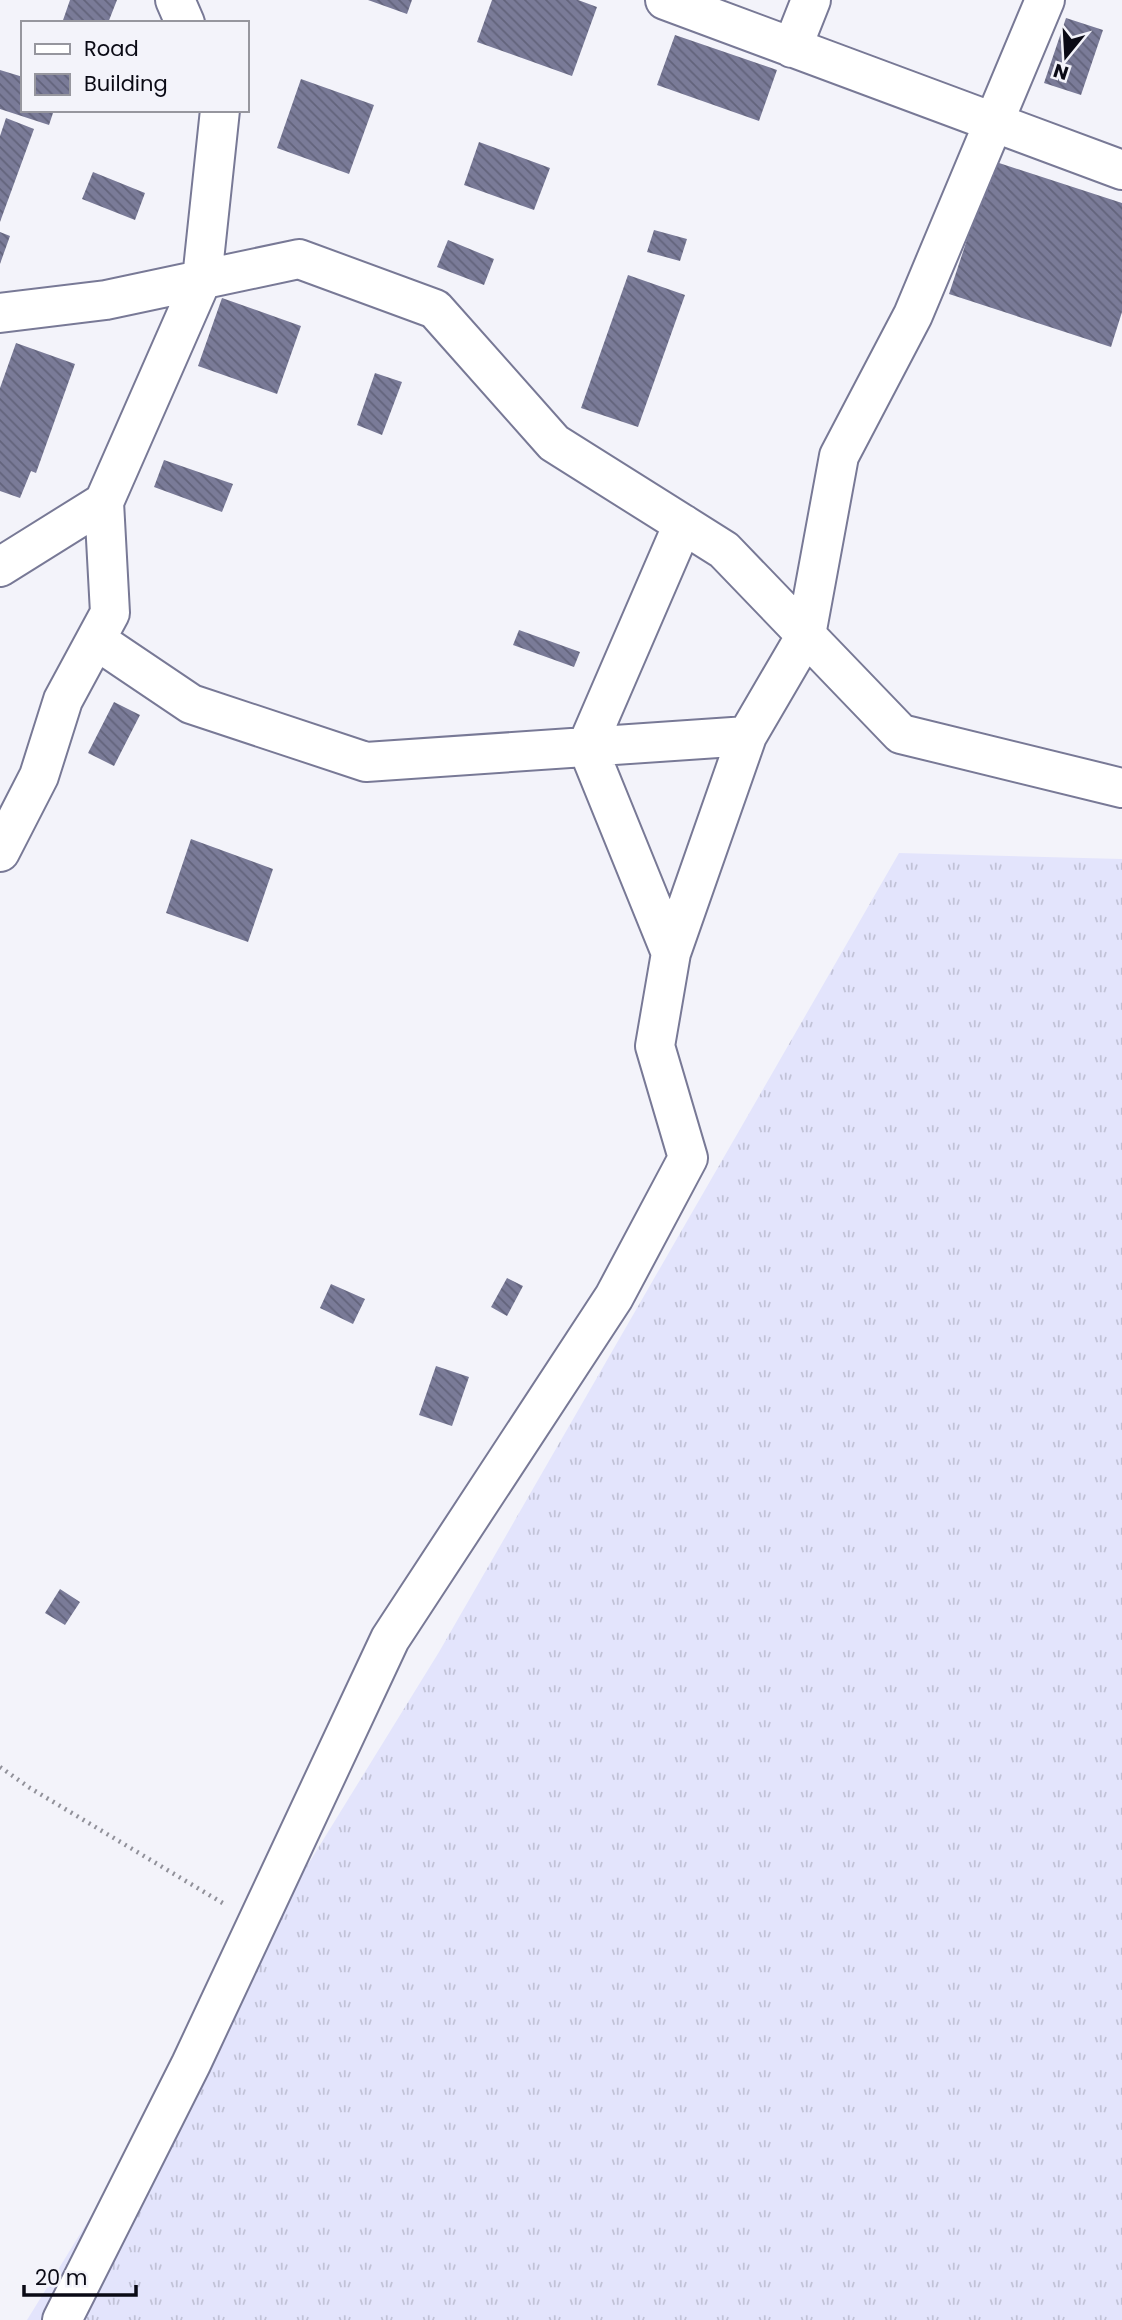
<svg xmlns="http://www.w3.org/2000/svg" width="1122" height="2320" font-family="Poppins,sans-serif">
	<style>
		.grass { fill: url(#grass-tufts) }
		.building { fill: url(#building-back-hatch) }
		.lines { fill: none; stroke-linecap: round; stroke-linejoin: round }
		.minor-casing { stroke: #787996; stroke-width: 42 }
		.path { stroke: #91919a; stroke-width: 4.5; stroke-dasharray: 2 5; stroke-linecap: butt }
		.minor { stroke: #fff; stroke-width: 38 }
	</style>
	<defs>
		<pattern id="grass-tufts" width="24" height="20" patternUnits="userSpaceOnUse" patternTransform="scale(1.75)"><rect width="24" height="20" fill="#e3e4fc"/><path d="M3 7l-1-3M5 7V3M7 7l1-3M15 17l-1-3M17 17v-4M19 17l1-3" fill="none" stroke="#c1c2d7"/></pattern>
		<pattern id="building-back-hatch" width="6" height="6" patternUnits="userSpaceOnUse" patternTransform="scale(1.75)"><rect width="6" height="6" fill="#7a7b98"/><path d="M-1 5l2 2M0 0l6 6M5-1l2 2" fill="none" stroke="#62637b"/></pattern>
	</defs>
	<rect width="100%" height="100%" fill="#f3f3fa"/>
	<path class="grass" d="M899 853 1122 859V2320H27L439 1652Z"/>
	<path class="building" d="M70 0H117L108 23H62Z
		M368 0H412L407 14Z
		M492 0H578L597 7 572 76 477 42Z
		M1066 18 1103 30 1081 95 1044 83Z
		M675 35 777 70 759 121 657 85Z
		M0 70 23 77V110H54L49 125 0 109Z
		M301 79 374 105 349 174 277 148Z
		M6 118 34 129 0 222V136Z
		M479 142 550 168 534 210 464 185Z
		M993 161 1122 203V312L1111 347 949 294Z
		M93 172 145 193 135 220 82 199Z
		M654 230 687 239 680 261 647 252Z
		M0 232 10 236 0 264Z
		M448 240 494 259 484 285 437 267Z
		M628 275 685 295 638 427 581 408Z
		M222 298 301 326 277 394 198 366Z
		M16 343 75 364 36 473 31 471 20 498 0 491V388Z
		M375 373 402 382 382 435 357 425Z
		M164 460 233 484 222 512 154 487Z
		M519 630 580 652 574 667 513 645Z
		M114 702 140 715 114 766 88 753Z
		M191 839 273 869 248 942 166 913Z
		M507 1278 523 1286 507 1316 491 1307Z
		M331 1284 365 1299 353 1324 320 1308Z
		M436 1366 469 1377 452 1426 419 1415Z
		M60 1589 80 1602 65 1625 45 1613Z"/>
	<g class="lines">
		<defs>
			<path id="minor" d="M175 0 185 23
				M665 0 1122 170
				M792 48 811 0
				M0 313 106 300 299 259 435 309 554 443 724 550 901 734 1122 788
				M0 567 104 502
				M96 640 191 704 366 762 747 736
				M0 852 39 776 63 700 110 613 104 502 202 279 220 110
				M671 953 747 736 806 635 839 456 913 315 1045 0
				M62 2320 191 2064 390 1639 614 1297 688 1158 655 1046 671 953 587 746 683 524"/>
		</defs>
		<use href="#minor" class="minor-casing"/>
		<path class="path" d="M0 1767 30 1788 226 1905"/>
		<use href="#minor" class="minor"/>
	</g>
	<rect x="21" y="21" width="228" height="91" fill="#f3f3fa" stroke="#96969e" stroke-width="2"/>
	<rect x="35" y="44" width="35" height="10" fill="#ffffff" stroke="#96969e" stroke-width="2"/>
	<text x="84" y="56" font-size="21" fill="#0a0a15">Road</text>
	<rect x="35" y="74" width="35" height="21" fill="url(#building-back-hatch)" stroke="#96969e" stroke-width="2"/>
	<text x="84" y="91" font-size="21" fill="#0a0a15">Building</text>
	<g transform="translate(1066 56) rotate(198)" stroke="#f3f3fa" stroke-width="5" paint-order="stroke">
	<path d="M0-5L12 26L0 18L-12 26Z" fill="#0a0a15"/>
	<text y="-10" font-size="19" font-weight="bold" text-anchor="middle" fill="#0a0a15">N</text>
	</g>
	<path d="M24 2285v10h112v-10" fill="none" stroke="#0a0a15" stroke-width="3.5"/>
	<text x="35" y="2285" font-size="21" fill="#0a0a15" stroke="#f3f3fa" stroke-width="5" paint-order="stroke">20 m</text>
</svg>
